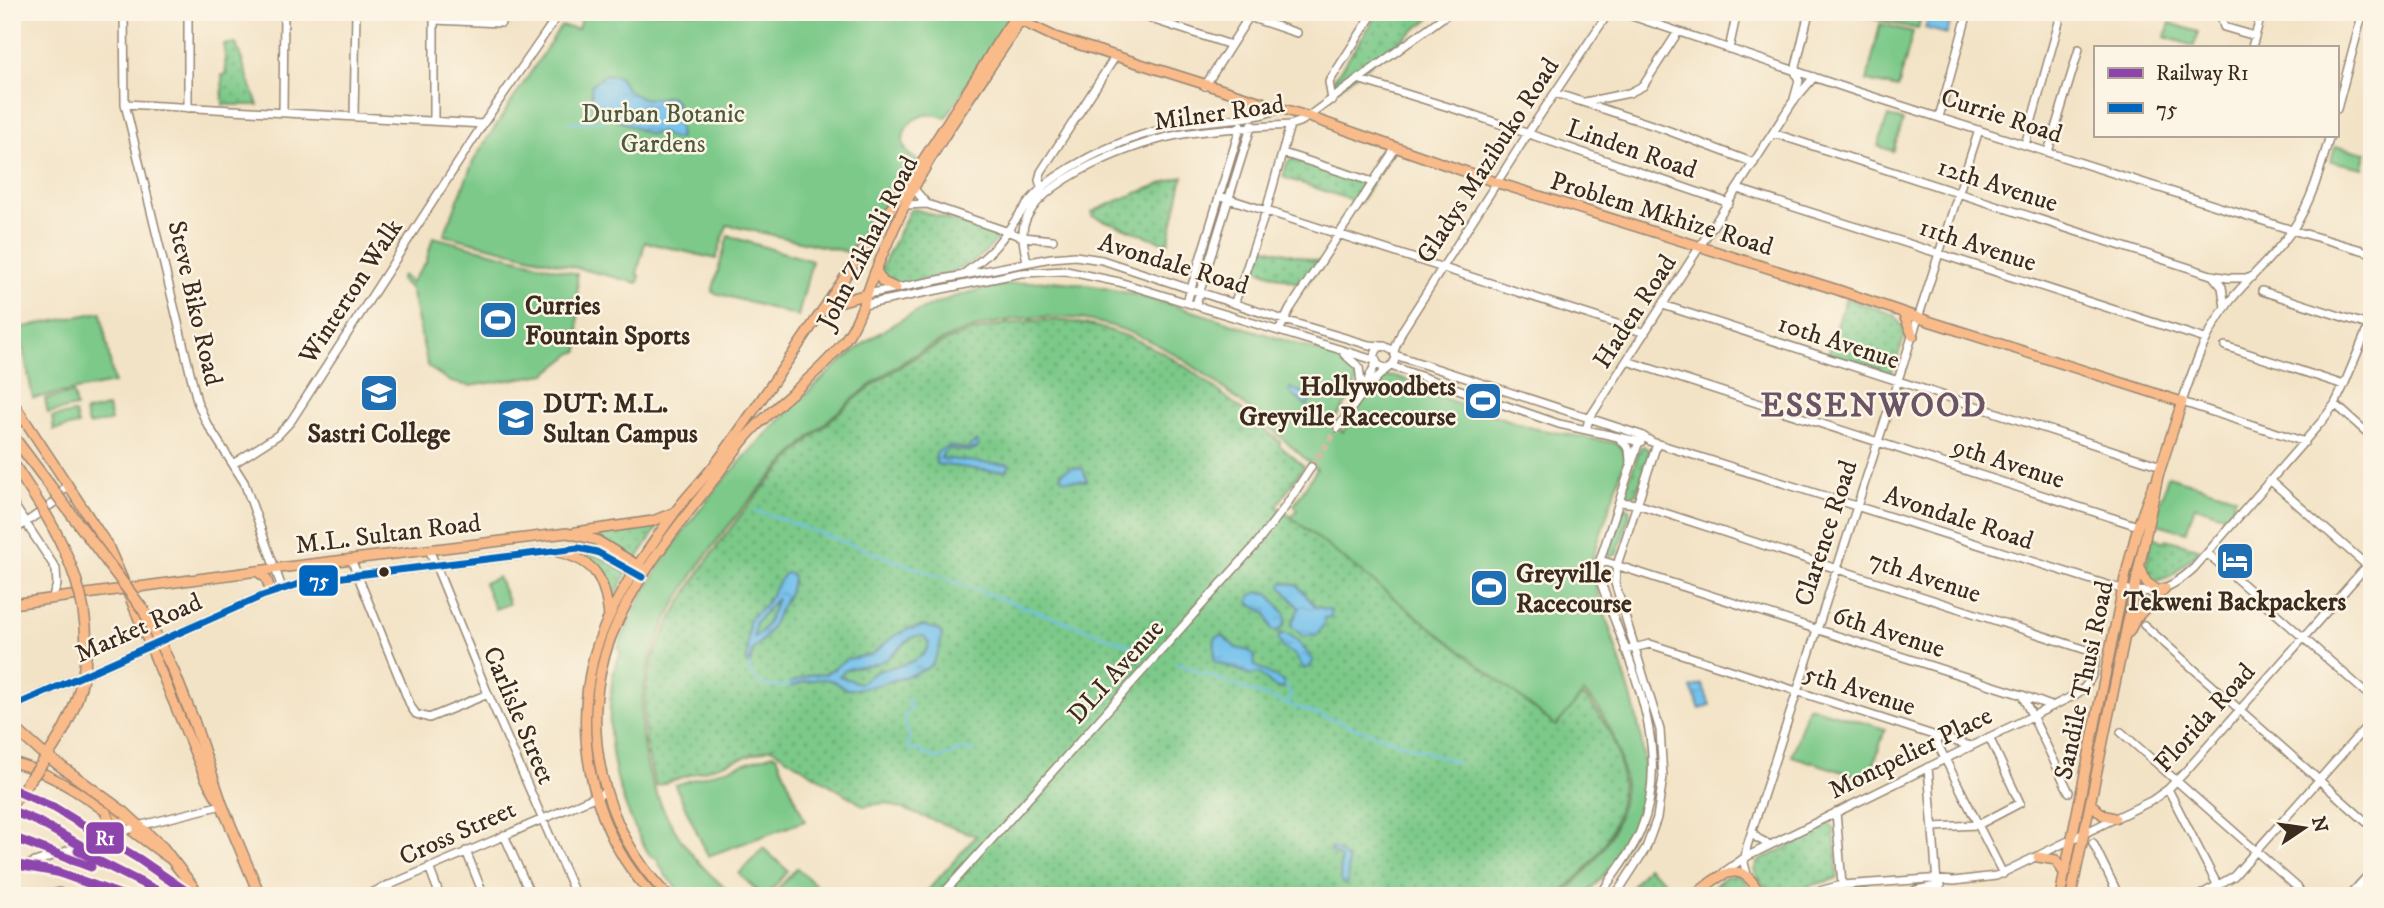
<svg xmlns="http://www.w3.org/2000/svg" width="2384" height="908" font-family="'IM FELL DW Pica',serif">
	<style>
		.grass { fill: url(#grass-dots); stroke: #5b7a54; stroke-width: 2 }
		.garden { fill: #7bc989; stroke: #5b7a54; stroke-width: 2 }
		.water { fill: url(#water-ripples); stroke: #567686; stroke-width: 2; fill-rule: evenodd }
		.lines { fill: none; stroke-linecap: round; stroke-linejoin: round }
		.stream { stroke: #72c1ed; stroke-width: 2 }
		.minor-tunnel { stroke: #cebea4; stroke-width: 7; stroke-dasharray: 7 3.5; stroke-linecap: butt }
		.minor-casing { stroke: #978672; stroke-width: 10 }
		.major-casing { stroke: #978672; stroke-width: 12 }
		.highway-casing { stroke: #978672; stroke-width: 13 }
		.minor { stroke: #fff; stroke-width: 7 }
		.major { stroke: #fabb8b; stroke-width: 9 }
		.highway { stroke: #fabb8b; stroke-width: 10 }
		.rail { stroke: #3b2a1e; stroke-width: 2; stroke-dasharray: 10 5; stroke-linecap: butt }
		.minor-bridge-casing { stroke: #978672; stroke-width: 10; stroke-linecap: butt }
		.major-bridge-casing { stroke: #978672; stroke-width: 12; stroke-linecap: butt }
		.highway-bridge-casing { stroke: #978672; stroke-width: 13; stroke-linecap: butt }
		.minor-bridge { stroke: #fff; stroke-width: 7 }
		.major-bridge { stroke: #fabb8b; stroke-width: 9 }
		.highway-bridge { stroke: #fabb8b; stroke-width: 10 }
		.bus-1-casing { stroke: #fcf5e5; stroke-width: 12 }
		.bus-1 { stroke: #0065bd; stroke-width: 7 }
		.rail-1-casing { stroke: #fcf5e5; stroke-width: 14 }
		.rail-1 { stroke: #8e44ad; stroke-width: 9 }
		.bus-dot { fill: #3b2a1e; stroke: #fcf5e5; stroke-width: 2.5 }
		.labels { text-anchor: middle; stroke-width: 5; stroke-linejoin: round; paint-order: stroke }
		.street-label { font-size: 26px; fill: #3b2a1e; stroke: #fcf5e5 }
		.park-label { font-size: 26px; fill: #4e5a3e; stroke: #fcf5e5 }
		.poi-label { font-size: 26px; font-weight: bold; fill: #3b2a1e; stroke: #fcf5e5; text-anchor: start }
		.district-label { font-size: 33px; font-weight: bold; letter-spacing: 2px; fill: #6b5465; stroke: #fcf5e5 }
		.line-badge { stroke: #fcf5e5; stroke-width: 2.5 }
		.badge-label { font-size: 19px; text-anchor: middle; font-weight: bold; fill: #fff }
	</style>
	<defs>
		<pattern id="grass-dots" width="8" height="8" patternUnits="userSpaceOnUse" patternTransform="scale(1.75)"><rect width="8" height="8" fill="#7bc989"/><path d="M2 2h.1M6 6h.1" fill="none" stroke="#66a36f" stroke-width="1.8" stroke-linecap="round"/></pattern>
		<pattern id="water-ripples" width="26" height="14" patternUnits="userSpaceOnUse" patternTransform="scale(1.75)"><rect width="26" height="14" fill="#72c1ed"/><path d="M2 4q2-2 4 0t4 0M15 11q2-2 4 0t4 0" fill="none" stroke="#5f9dbf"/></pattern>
	</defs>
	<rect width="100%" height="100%" fill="#fcf5e5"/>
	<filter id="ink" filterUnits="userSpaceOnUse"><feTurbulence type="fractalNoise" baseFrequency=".0143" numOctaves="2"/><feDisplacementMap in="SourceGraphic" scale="14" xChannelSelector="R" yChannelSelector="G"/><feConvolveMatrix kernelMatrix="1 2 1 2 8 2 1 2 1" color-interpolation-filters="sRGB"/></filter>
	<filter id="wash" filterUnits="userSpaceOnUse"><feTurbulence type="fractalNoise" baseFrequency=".00686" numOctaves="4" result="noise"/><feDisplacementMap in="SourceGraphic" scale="28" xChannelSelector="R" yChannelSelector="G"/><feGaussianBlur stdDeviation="1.57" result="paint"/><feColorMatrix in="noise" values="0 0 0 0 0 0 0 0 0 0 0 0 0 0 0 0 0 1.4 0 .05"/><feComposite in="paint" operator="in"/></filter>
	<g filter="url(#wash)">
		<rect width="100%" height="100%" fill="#f3e3c6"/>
		<path class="grass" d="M1379 12H1438L1336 90 1331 84Z
			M224 44H236L258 105H223L222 75H226Z
			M1292 159 1372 183 1360 203 1283 177 1287 163Z
			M1183 176 1168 244 1092 216V212C1122 198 1152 187 1183 176Z
			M911 208 989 232 995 235 996 241C971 273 934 277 896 286 887 284 881 279 881 269Z
			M1262 247 1321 262 1306 286 1256 269Z
			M1846 298 1895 315 1906 333 1891 375 1828 354Z
			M1053 320C1152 327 1208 382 1280 442L1279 445 1304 466 1277 506 1555 725 1582 695 1588 700C1646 769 1625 845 1555 896H923L976 836 886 803 864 806 771 748 656 786C643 747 640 706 651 666 659 639 674 614 688 590 744 499 842 391 940 344 975 327 1014 321 1053 320Z
			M1643 446 1649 450V455L1636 494 1629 497 1625 491 1640 448Z
			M1624 507 1629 509 1630 515 1617 554 1609 557 1606 551 1620 509Z
			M663 519 636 560 611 544 583 533Z
			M2151 533 2162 542 2166 539 2201 549 2171 576 2153 582 2149 580 2146 573Z
			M578 551 602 558 627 573 612 601C607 580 597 563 576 553Z
			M1827 824H1830L1834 829 1838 878 1781 894C1767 893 1759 882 1754 870L1757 862 1814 834V831Z
			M1647 867 1674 889H1682L1685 894 1683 896H1625Z
			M1736 875 1743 879 1755 896H1703L1725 877Z"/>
		<path class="garden" d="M583 12H1012L946 118C909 102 886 147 919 161L909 176 905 173 853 253 727 225 716 259 645 242 637 274 640 276 638 283 444 235 473 162 482 147 561 26 578 29Z
			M1843 12H1922L1918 29Z
			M2170 23 2198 32 2194 46 2165 37Z
			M1880 24 1913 32 1898 88 1867 81Z
			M1888 116 1903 121 1893 151 1878 146Z
			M2335 146 2366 153 2363 168 2331 161Z
			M728 236 812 261 798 316 712 292Z
			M433 237 577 274 579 351 573 353 546 374 470 386 451 382 428 367 411 289 400 280 402 275 411 282 426 262Z
			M1052 281C1110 285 1163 302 1218 319 1261 333 1303 346 1345 360 1371 378 1345 404 1333 422L1343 432C1353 419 1371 379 1387 377 1397 375 1406 380 1414 383L1413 388 1532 428 1615 443C1623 447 1625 452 1625 460L1593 557 1591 572C1602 603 1611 634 1621 664 1652 758 1662 821 1584 896H1559C1593 870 1624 828 1624 783 1624 769 1619 754 1615 741 1608 723 1598 704 1583 692L1582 695 1556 726 1291 517 1298 510 1294 505 1317 469C1247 409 1176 333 1080 319 1033 313 983 321 941 341 838 388 670 564 646 676 627 761 668 844 735 896H684C673 884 662 874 657 859L650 856C620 806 605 754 611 695 612 680 613 667 621 654L618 648C654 556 722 477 792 408 825 375 861 341 903 319 949 294 1000 282 1052 281Z
			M101 312 114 383 33 398 19 328Z
			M73 393 76 407 48 413 45 399Z
			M108 407 111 421 88 425 85 412Z
			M75 413 78 425 54 430 52 417Z
			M2168 476 2236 497 2229 517 2195 506 2186 532 2154 523Z
			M498 577 509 604 495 609 484 583Z
			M1808 706 1885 729 1869 780 1792 756Z
			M773 754 777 756 805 821 708 856 675 785Z
			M763 848 788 871 766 896H763L739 874Z
			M797 868 822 891 818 896H775L773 894Z"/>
		<path class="water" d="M1930 12H1953L1947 34 1925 28Z
			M606 74 619 77C631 101 647 101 670 96L676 101 680 138H671L660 132 650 135 614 118H606L599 114 592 103 591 85Z
			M1290 388 1310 395 1311 399 1307 406 1289 392Z
			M977 441 979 446C968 455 961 449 949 449L944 452 941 458 984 463 1009 464 1008 470 991 471 936 464V454C945 444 954 446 966 449Z
			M1073 467 1083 469 1087 481 1065 480 1060 477 1062 472Z
			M786 573 792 574 793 579 789 593 767 635 752 651 750 665H747L749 619 765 605 783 575ZM777 598C774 609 765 634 754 637L756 622Z
			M1283 582 1298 586 1316 607 1331 610V617L1324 618V624L1316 636H1303L1291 626 1299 608 1283 589 1281 586Z
			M1258 592 1268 593 1285 614 1286 621 1279 631 1272 630 1266 613 1253 606 1249 602 1250 596Z
			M925 626 939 630 942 635C941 644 937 658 931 665 923 674 860 691 848 689 842 688 838 683 833 681 821 676 803 682 791 687L790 683 810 675 825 674 847 659 871 655 894 636 909 629ZM915 636H924L929 644C924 665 896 664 878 671 871 674 866 680 859 683L839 676C847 665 861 667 874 664 892 660 900 644 915 636Z
			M1281 633C1295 635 1305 649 1313 660L1311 666 1304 669 1295 655 1283 648 1278 640Z
			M1218 636H1223L1236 648 1250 651 1254 657 1255 666C1265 670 1272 677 1283 681L1284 688C1271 690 1267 678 1258 673L1251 675 1214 661 1215 639Z
			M1702 684 1710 705 1700 709 1691 688Z
			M1330 848 1337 850 1348 860V881L1344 885 1340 880 1341 858 1331 852Z"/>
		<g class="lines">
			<path class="stream" d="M568 122H601L606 118
				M755 510 1138 648
				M1176 663 1250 691 1458 763
				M749 665C751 686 773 689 790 685
				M1285 684 1291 692 1288 704
				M908 697 911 709 903 718 909 733 908 746 910 750H920L923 754 940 759 961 749 975 752"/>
		</g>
	</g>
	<g filter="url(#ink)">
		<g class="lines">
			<path class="minor-tunnel" d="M1311 467 1338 428"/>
			<defs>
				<path id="minor" d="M124 12 125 104 197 401 206 422 244 482 282 588
					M1130 12 1231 45
					M1620 12 1852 90 2292 230 2372 253
					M2221 15 2224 27 2255 36
					M1249 17 1297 33
					M434 20 501 23
					M2252 47 2262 12
					M1729 49 1737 12
					M1361 80 1471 114 1729 203
					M1205 86 1252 12
					M1555 93 1664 129 1754 163
					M1794 99 1799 81 1795 71 1809 12
					M1332 100 1329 82 1374 12
					M1585 102 1629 93 1643 86 1678 32
					M125 104 483 124
					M188 108V12
					M2337 109 2363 12
					M283 112 284 12
					M354 116 356 12
					M1939 117 1968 12
					M434 120V12
					M1773 133 2211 275 2228 278H2251
					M2025 145 2059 22
					M2048 152 2079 49
					M1283 153 1373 182
					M914 189 927 204
					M1738 189 2205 339
					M1042 191 1039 180 1041 172 1115 57
					M1220 196 1645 333
					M905 205 927 204 1023 237 1053 240
					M1027 262C1025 251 1021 237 1024 225 1037 179 1139 141 1183 134 1218 128 1254 127 1290 125L1302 121 1450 12
					M965 273C975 265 985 258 993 249 1015 225 1028 195 1056 177 1098 149 1145 130 1195 123 1223 119 1252 120 1279 109
					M2212 275 2222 287 2225 308
					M2262 291 2368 325
					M867 294 1051 258 1075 256 1102 260 1284 320 1369 345 1382 346
					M1187 302 1241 125
					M1235 302 1266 211 1290 125 1293 124
					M1196 304 1252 124
					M863 305 1021 273 1066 271 1119 282 1374 360
					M1663 305 2161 466
					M1279 331 1290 309 1395 149
					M2225 346 2344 385
					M1394 351 1402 331 1536 121 1609 12
					M1344 354 1359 367 1362 391
					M1395 355 1641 435 1652 442 2114 587C2149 596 2167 593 2194 568L2322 421 2335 404 2344 385 2372 318
					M1627 361 2138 526
					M1391 366 1559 424 1641 442
					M1366 384 1376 363
					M2335 404 2372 437
					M1338 428C1354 404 1370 381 1393 364L1396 358 1394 351 1384 346 1378 348 1374 356 1378 365 1385 368
					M1586 430 1589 419 1792 103 1814 77
					M1619 438 1629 449 1630 461
					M2305 442 2182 402C2194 366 2206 332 2230 301 2250 276 2275 256 2293 229 2312 201 2321 167 2330 135
					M233 464 278 435 291 421 483 124 560 12
					M2271 481 2372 570
					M12 502 56 569 57 585 52 599
					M1620 502 1637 504 2096 653C2095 672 2091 685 2075 695L1744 858 1724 872
					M12 532 55 502 67 484
					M429 549 488 694 576 896
					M2207 553 2372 698
					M351 559 411 707 416 714 429 718 488 694
					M1600 560 2022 695 2069 792
					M2144 625 2372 827
					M1625 650 1650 644 1933 735 2003 874
					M2022 695 2051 706
					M2121 732 2297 887 2303 896
					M1933 735 1971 746
					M1928 767 1938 896
					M2168 789 2223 896
					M1836 812 1842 885
					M138 826 222 805
					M1933 827 1978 825 2020 803 1989 737
					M1752 831 1757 838 1770 845
					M504 835 531 896
					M2093 843 2119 896
					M466 851 484 896
					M429 867 440 896
					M1748 878 1744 863 1747 846 1979 130
					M388 885 392 896
					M45 896 59 892 68 896
					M364 896 606 792
					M941 896 1254 547 1285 507 1311 467
					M1600 896C1613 873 1630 856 1640 832 1675 749 1628 661 1601 583L1600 560 1641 435
					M1615 896 1646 848 1657 818 1663 777 1660 730 1615 583 1617 565 1657 444
					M1801 896 1842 885 1929 879 1954 881 1996 876 2151 801 2168 789 2185 772 2372 560
					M1828 896 1861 893 1879 896
					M1906 896 1916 890 1941 885
					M2198 896 2234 876 2372 720
					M2349 896 2372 871"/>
				<path id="major" d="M1011 12 1019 20 1055 37 1309 117 1498 183 1838 290 1919 318 2182 402 2158 476 2071 896
					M876 271 883 282 896 288
					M824 311 839 302 867 294
					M1903 313 1913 336
					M12 401 108 546 123 580
					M576 532 653 521 675 512
					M558 552C597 561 605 580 609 617
					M2140 567 2146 582 2157 590
					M257 571 266 578 271 592
					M128 593 205 777 217 798
					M12 604 287 567 567 533 596 540 642 568
					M2129 632 2136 618 2165 588
					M12 707 262 596 302 583 357 575 578 548 597 552 637 575
					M12 762C70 777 120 824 169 858
					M2090 803 2103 815 2115 818
					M2038 857 2056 860 2064 873
					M653 896C594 834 573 742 593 660 606 609 644 554 675 512 690 492 708 475 722 455 778 377 831 298 884 219 915 174 944 127 974 81 988 60 1000 35 1017 15
					M668 896C602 830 577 725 611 637 633 581 672 533 709 486 722 470 733 452 747 436 777 402 818 376 845 340 860 320 866 295 875 272 884 251 893 230 903 209 933 147 977 88 1015 30L1022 12
					M1694 896C1717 877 1742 853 1760 896
					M2060 896 2125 578 2138 526 2153 485"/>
				<path id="highway" d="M12 435 48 483
					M12 462 33 494
					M194 722 222 805 260 896
					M125 813 163 848 200 896"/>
			</defs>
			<use href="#minor" class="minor-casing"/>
			<use href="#major" class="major-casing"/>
			<use href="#highway" class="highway-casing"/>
			<use href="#minor" class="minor"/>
			<use href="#major" class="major"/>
			<use href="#highway" class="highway"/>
			<path class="rail" d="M12 789 55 808 139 859 193 896"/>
			<defs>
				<path id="minor-bridge" d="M12 870 130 829"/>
				<path id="major-bridge" d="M97 839 106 832 110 824 106 812"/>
				<path id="highway-bridge" d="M48 483 144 611 173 670 194 722
					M12 726 40 751 125 813
					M12 804C30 779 50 756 64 729 108 646 81 567 33 494"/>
			</defs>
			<use href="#minor-bridge" class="minor-bridge-casing"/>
			<use href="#major-bridge" class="major-bridge-casing"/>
			<use href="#highway-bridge" class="highway-bridge-casing"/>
			<use href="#minor-bridge" class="minor-bridge"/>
			<use href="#major-bridge" class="major-bridge"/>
			<use href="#highway-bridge" class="highway-bridge"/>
			<defs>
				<path id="bus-1" d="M12 707 262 596 302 583 357 575 578 548 597 552 642 577"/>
			</defs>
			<use href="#bus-1" class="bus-1-casing"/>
			<use href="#bus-1" class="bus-1"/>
			<defs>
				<path id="rail-1" d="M12 789 55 808 139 859 193 896
					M12 811 37 821 96 854
					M12 837 91 867
					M78 851 156 890
					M12 864 57 872 124 896"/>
			</defs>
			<use href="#rail-1" class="rail-1-casing"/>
			<use href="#rail-1" class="rail-1"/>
		</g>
	</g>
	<defs>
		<symbol id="stadium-square" viewBox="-11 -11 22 22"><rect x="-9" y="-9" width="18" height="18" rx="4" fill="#1f6fb2" stroke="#fcf5e5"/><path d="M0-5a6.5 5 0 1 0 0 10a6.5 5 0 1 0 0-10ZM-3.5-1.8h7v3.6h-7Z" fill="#fff"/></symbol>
		<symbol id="school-square" viewBox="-11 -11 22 22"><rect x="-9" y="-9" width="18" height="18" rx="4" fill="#1f6fb2" stroke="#fcf5e5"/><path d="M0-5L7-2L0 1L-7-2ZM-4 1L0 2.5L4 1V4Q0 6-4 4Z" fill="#fff"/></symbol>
		<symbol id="university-square" viewBox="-11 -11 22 22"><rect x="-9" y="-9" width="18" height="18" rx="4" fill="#1f6fb2" stroke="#fcf5e5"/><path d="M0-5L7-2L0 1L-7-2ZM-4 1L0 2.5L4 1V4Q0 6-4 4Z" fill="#fff"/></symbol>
		<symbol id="hotel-square" viewBox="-11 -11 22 22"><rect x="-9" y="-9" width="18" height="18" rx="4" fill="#1f6fb2" stroke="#fcf5e5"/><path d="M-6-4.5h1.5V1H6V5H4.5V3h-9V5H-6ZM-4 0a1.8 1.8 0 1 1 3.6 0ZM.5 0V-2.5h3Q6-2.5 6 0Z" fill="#fff"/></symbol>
	</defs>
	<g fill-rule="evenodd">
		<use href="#stadium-square" x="476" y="298" width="44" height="44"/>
		<use href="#school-square" x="357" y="371" width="44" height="44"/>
		<use href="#stadium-square" x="1461" y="379" width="44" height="44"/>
		<use href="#university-square" x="494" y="396" width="44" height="44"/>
		<use href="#hotel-square" x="2213" y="539" width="44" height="44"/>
		<use href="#stadium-square" x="1467" y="566" width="44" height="44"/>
	</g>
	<circle class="bus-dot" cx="384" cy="572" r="6"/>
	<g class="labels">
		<g class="street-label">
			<text transform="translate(1219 112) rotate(-8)" y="9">Milner Road</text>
			<text transform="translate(2002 115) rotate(18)" y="9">Currie Road</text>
			<text transform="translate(1632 148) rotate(19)" y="9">Linden Road</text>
			<text transform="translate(1487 160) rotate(-57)" y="9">Gladys Mazibuko Road</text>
			<text transform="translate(1998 184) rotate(18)" y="9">12th Avenue</text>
			<text transform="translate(1662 213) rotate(17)" y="9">Problem Mkhize Road</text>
			<text transform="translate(867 242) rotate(-63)" y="9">John Zikhali Road</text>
			<text transform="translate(1978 244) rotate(18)" y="9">11th Avenue</text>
			<text transform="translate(1174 263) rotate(17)" y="9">Avondale Road</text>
			<text transform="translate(350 291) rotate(-57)" y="9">Winterton Walk</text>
			<text transform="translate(196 303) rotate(77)" y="9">Steve Biko Road</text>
			<text transform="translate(1634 311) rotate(-57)" y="9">Haden Road</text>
			<text transform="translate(1839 341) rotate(18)" y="9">10th Avenue</text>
			<text transform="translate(2009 462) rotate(18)" y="9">9th Avenue</text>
			<text transform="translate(1959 517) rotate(18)" y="9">Avondale Road</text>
			<text transform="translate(388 533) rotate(-7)" y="9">M.L. Sultan Road</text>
			<text transform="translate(1825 533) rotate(-72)" y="9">Clarence Road</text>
			<text transform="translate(1925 576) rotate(18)" y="9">7th Avenue</text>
			<text transform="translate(138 627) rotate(-24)" y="9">Market Road</text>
			<text transform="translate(1889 631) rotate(18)" y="9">6th Avenue</text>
			<text transform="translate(1115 671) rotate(-48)" y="9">DLI Avenue</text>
			<text transform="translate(2083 680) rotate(-78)" y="9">Sandile Thusi Road</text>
			<text transform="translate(1860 689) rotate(18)" y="9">5th Avenue</text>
			<text transform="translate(520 715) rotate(67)" y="9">Carlisle Street</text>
			<text transform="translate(2204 717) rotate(-48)" y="9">Florida Road</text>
			<text transform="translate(1910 752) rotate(-26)" y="9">Montpelier Place</text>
			<text transform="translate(457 832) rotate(-24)" y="9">Cross Street</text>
		</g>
		<g class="park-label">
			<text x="663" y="122">Durban Botanic<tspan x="663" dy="30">Gardens</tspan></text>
		</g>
		<g class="poi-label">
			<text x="525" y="314">Curries<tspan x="525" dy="30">Fountain Sports</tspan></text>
			<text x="1456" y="395" text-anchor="end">Hollywoodbets<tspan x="1456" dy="30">Greyville Racecourse</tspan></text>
			<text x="543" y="412">DUT: M.L.<tspan x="543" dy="30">Sultan Campus</tspan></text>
			<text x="379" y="442" text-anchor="middle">Sastri College</text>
			<text x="1516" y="582">Greyville<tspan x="1516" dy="30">Racecourse</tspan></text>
			<text x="2235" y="610" text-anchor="middle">Tekweni Backpackers</text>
		</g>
		<g class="district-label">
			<text x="1874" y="416">ESSENWOOD</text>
		</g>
	</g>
	<g class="line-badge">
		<rect x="298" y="564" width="41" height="33" rx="7" fill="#0065bd"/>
		<rect x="85" y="821" width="40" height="34" rx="7" fill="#8e44ad"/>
	</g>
	<g class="badge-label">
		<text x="319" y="587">75</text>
		<text x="105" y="845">R1</text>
	</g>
	<rect width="2384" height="908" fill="none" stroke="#fcf5e5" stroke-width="42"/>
	<rect x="2094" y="46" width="245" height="91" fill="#fcf5e5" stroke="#afa495" stroke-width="2"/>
	<rect x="2108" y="68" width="35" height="10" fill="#8e44ad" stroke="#afa495" stroke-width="2"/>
	<text x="2156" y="80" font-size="21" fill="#3b2a1e">Railway R1</text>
	<rect x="2108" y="103" width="35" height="10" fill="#0065bd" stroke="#afa495" stroke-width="2"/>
	<text x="2156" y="116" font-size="21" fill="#3b2a1e">75</text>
	<g transform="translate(2304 828) rotate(77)" stroke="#fcf5e5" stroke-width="5" paint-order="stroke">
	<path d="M0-5L12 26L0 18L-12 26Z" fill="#3b2a1e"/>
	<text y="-10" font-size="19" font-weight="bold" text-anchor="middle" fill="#3b2a1e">N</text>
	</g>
</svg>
